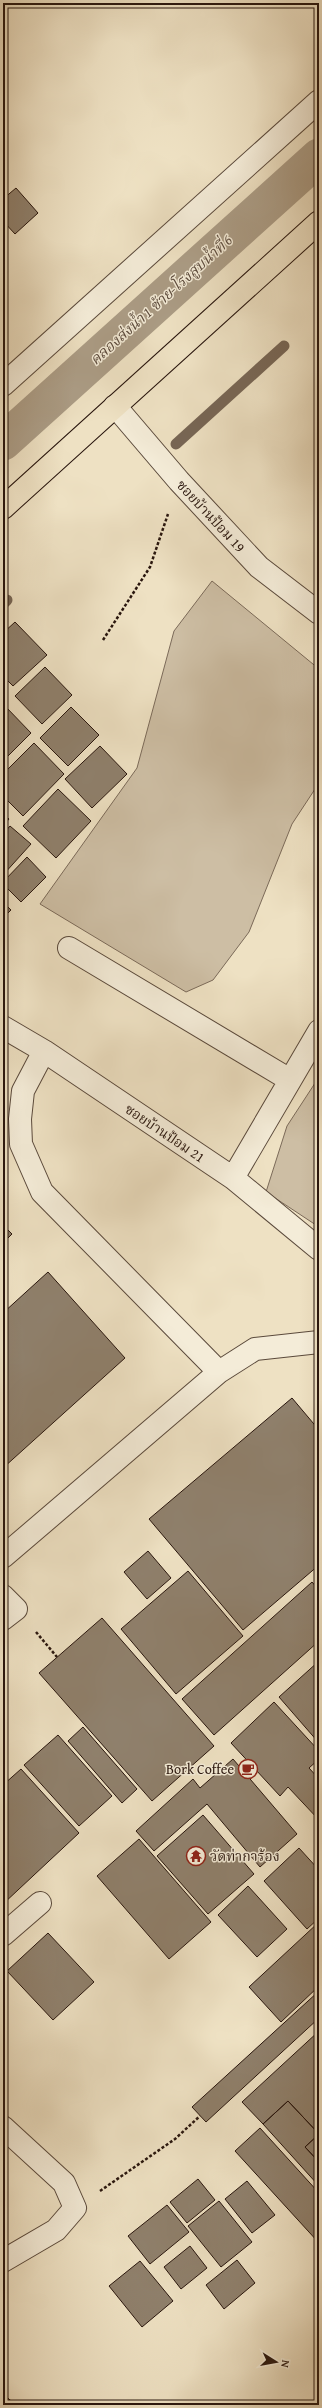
<svg xmlns="http://www.w3.org/2000/svg" width="322" height="2408" font-family="'Gentium Book Plus','Noto Serif Thai',serif">
	<style>
		.green { fill: #cdbea4; stroke: #7b6a59 }
		.lines { fill: none; stroke-linecap: round; stroke-linejoin: round }
		.stream { stroke: #765; stroke-width: 11 }
		.canal { stroke: #ab9c85; stroke-width: 37 }
		.building { fill: #8f806c; stroke: #29160e }
		.minor-casing { stroke: #5a493b; stroke-width: 24 }
		.major-casing { stroke: #29160e; stroke-width: 24 }
		.path { stroke: #29160e; stroke-width: 2.5; stroke-dasharray: 3 2; stroke-linecap: butt }
		.minor { stroke: #f4ecd8; stroke-width: 22 }
		.major { stroke: #eee1c3; stroke-width: 22 }
		.labels { text-anchor: middle; stroke-width: 3; stroke-linejoin: round; paint-order: stroke }
		.street-label { font-size: 14px; fill: #29160e; stroke: #f4ecd8 }
		.poi-label { font-size: 14px; fill: #29160e; stroke: #f4ecd8; text-anchor: end }
		.water-label { font-size: 15px; font-style: italic; fill: #5d4c3e; stroke: #f4ecd8 }
	</style>
	<rect width="100%" height="100%" fill="#eee1c3"/>
	<filter id="stains"><feTurbulence type="fractalNoise" baseFrequency=".005" numOctaves="4"/><feColorMatrix values="0 0 0 0 .2 0 0 0 0 .09 0 0 0 0 .02 0 0 0 .5 -.17"/></filter>
	<radialGradient id="worn" r=".72"><stop offset=".6" stop-color="#630" stop-opacity="0"/><stop offset="1" stop-color="#630" stop-opacity=".3"/></radialGradient>
	<path class="green" d="M212 581 319 669V783L292 824 249 932 213 980 186 992 40 904 137 768 174 631Z
		M319 1077V1227L266 1192 287 1126Z"/>
	<g class="lines">
		<path class="stream" d="M176 444 284 346
			M3 604 7 600"/>
		<path class="canal" d="M3 442 319 157"/>
	</g>
	<path class="building" d="M16 188 38 213 15 234 3 221V199Z
		M15 622 47 655 13 686 3 676V633Z
		M45 667 72 695 42 724 15 696Z
		M5 706 31 733 3 761V708Z
		M71 707 99 735 68 766 40 738Z
		M34 743 64 774 23 816 3 796V774Z
		M100 746 127 774 92 808 65 779Z
		M58 789 91 821 56 858 23 826Z
		M3 813 9 819 3 826Z
		M10 826 31 844 3 875V834Z
		M27 857 46 877 21 902 3 884V882Z
		M3 902 11 910 3 918Z
		M3 1225 12 1234 3 1243Z
		M48 1272 125 1358 3 1468V1313Z
		M292 1398 319 1430V1565L243 1630 149 1519Z
		M148 1551 171 1578 147 1599 124 1572Z
		M188 1571 243 1636 176 1694 121 1629Z
		M312 1582 319 1590V1641L214 1735 182 1699Z
		M102 1618 214 1746 152 1801 39 1673Z
		M319 1661V1743L279 1697Z
		M274 1702 319 1751V1759L309 1768 319 1779V1820L288 1787 280 1796 231 1743Z
		M83 1727 137 1789 122 1803 68 1741Z
		M58 1735 112 1796 79 1826 24 1765Z
		M233 1759 297 1834 260 1867 207 1804 154 1851 136 1831 193 1779 200 1788Z
		M21 1769 79 1833 3 1904V1785Z
		M203 1815 254 1874 208 1914 157 1856Z
		M139 1839 211 1922 169 1959 97 1876Z
		M299 1848 319 1870V1918L307 1929 264 1881Z
		M248 1886 287 1929 257 1957 218 1915Z
		M319 1922V1986L281 2022 249 1987Z
		M48 1933 94 1982 53 2020 7 1971Z
		M319 1991V2018L206 2122 192 2107Z
		M319 2031V2134L288 2101 263 2124 242 2102Z
		M288 2101 319 2134 305 2147 319 2162V2186L263 2124Z
		M260 2128 319 2193V2243L235 2151Z
		M319 2134V2162L305 2147Z
		M198 2179 215 2200 187 2223 170 2202Z
		M247 2181 275 2215 252 2233 225 2199Z
		M219 2201 252 2242 221 2267 188 2226Z
		M167 2205 189 2232 150 2264 128 2236Z
		M190 2246 207 2268 181 2289 164 2267Z
		M237 2260 255 2283 224 2309 206 2285Z
		M140 2261 173 2301 142 2327 109 2286Z
		M3 2394 16 2405H3Z"/>
	<g class="lines">
		<defs>
			<path id="minor" d="M3 385 319 101
				M115 406 179 481 259 567 319 613
				M69 948 290 1080
				M3 1027 44 1051 233 1178 319 1249
				M44 1051 23 1091 20 1119 21 1144 42 1192 219 1372
				M233 1178 319 1031
				M3 1557 219 1372 255 1349 319 1342
				M3 1596 16 1609 3 1619
				M3 1935 40 1903
				M3 2127 64 2183 75 2208 56 2230 3 2261"/>
			<path id="major" d="M3 508 319 222"/>
		</defs>
		<use href="#minor" class="minor-casing"/>
		<use href="#major" class="major-casing"/>
		<path class="path" d="M103 640 150 567 168 514
			M36 1632 57 1657
			M100 2191 175 2139 200 2116"/>
		<use href="#minor" class="minor"/>
		<use href="#major" class="major"/>
	</g>
	<defs>
		<symbol id="cafe-ring" viewBox="-11 -11 22 22"><circle r="9.5" fill="#f4ecd8" stroke="#8f2418" stroke-width="1.5"/><path d="M-5.5-4.5H6V0H3Q3 3.5 0 3.5H-2.5Q-5.5 3.5-5.5 0ZM3-3.2v2h1.7v-2ZM-6 4.5H4V6H-6Z" fill="#8f2418"/></symbol>
		<symbol id="temple-ring" viewBox="-11 -11 22 22"><circle r="9.5" fill="#f4ecd8" stroke="#8f2418" stroke-width="1.5"/><path d="M0-6L5-2H3V0L6.5 2.5H4V6H1.5V3h-3V6H-4V2.5H-6.5L-3 0V-2H-5Z" fill="#8f2418"/></symbol>
	</defs>
	<g fill-rule="evenodd">
		<use href="#cafe-ring" x="237" y="1758" width="22" height="22"/>
		<use href="#temple-ring" x="185" y="1845" width="22" height="22"/>
	</g>
	<g class="labels">
		<g class="street-label">
			<text transform="translate(211 516) rotate(47)" y="5">ซอยบ้านป้อม 19</text>
			<text transform="translate(165 1133) rotate(34)" y="5">ซอยบ้านป้อม 21</text>
		</g>
		<g class="poi-label">
			<text x="234" y="1774">Bork Coffee</text>
			<text x="210" y="1861" text-anchor="start">วัดท่าการ้อง</text>
		</g>
		<g class="water-label">
			<text transform="translate(161 300) rotate(-42)" y="5">คลองส่งน้ำ 1 ซ้าย-โรงสูบน้ำที่ 6</text>
		</g>
	</g>
	<rect width="322" height="2408" fill="none" stroke="#eee1c3" stroke-width="16"/>
	<rect x="4" y="4" width="314" height="2400" fill="none" stroke="#29160e" stroke-width="2"/>
	<rect x="8" y="8" width="306" height="2392" fill="none" stroke="#29160e"/>
	<g transform="translate(276 2362) rotate(101)" stroke="#f4ecd8" stroke-width="3" paint-order="stroke">
	<path d="M0-3L7 15L0 10L-7 15Z" fill="#29160e"/>
	<text y="-6" font-size="11" font-weight="bold" text-anchor="middle" fill="#29160e">N</text>
	</g>
	<rect width="100%" height="100%" filter="url(#stains)"/>
	<rect width="100%" height="100%" fill="url(#worn)"/>
</svg>
